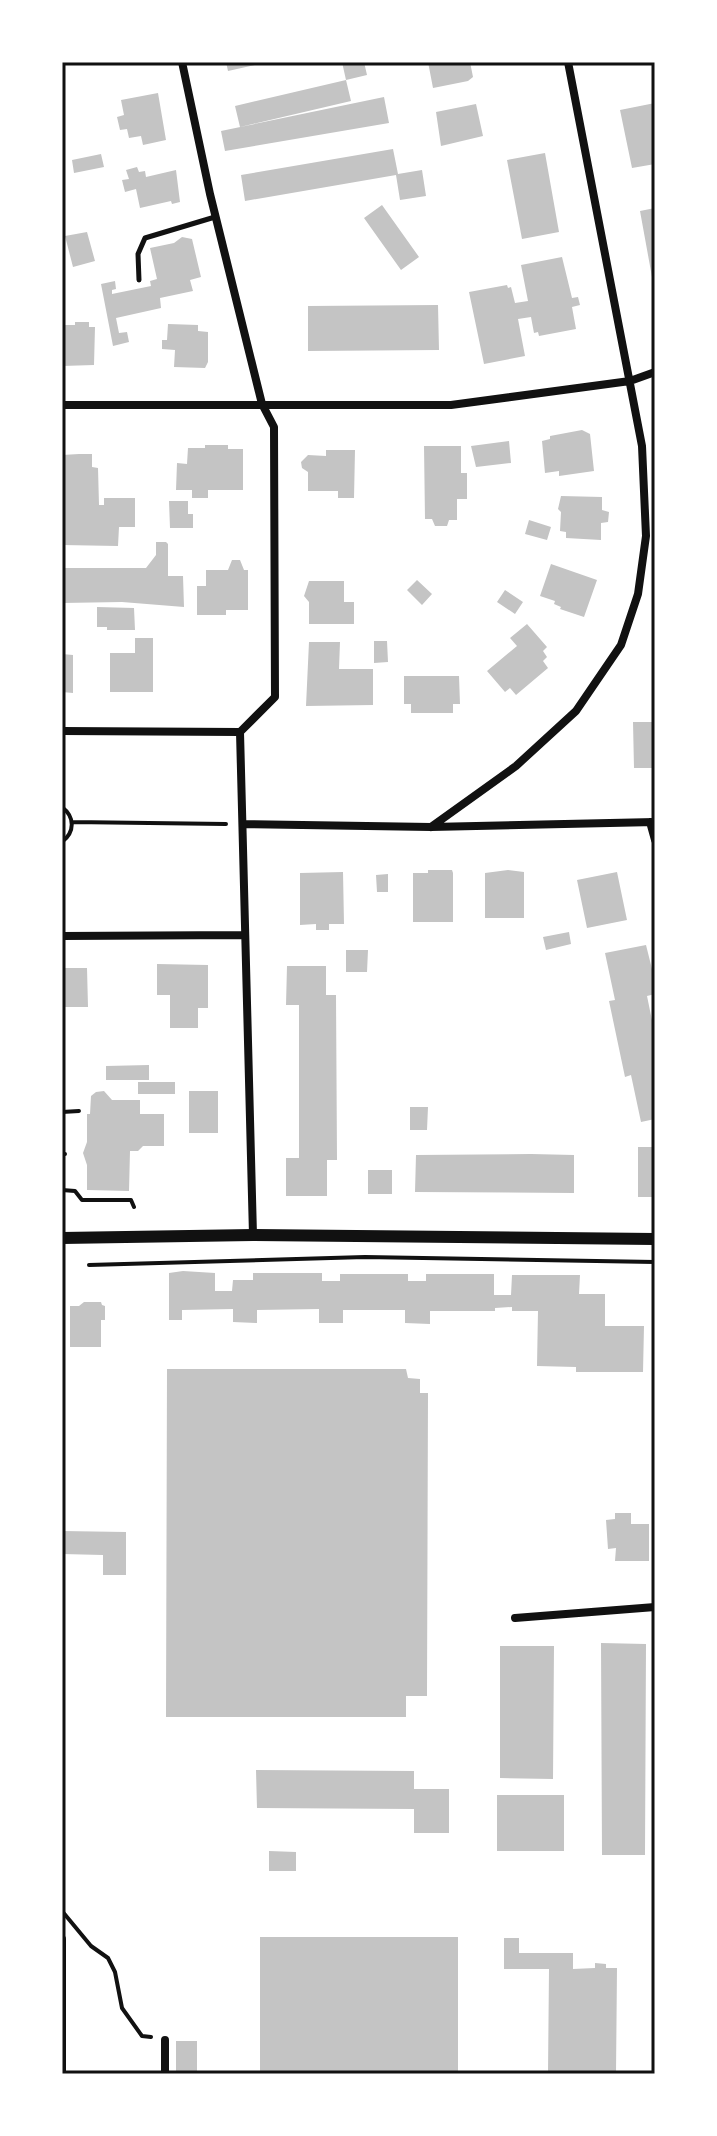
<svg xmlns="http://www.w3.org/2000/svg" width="717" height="2136" font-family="Helvetica,sans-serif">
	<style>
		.building { fill: #c4c4c4 }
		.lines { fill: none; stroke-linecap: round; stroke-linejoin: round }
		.path { stroke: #111; stroke-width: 4 }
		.service { stroke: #111; stroke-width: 5 }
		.minor { stroke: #111; stroke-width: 8 }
		.tertiary { stroke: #111; stroke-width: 12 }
		.neatline { fill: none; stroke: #111; stroke-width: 3 }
	</style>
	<rect width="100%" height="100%" fill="#fff"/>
	<path class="building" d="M226 62H264V63L228 71Z
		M342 62H364L367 75 346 80Z
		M428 62H470L473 77 468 81 433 88Z
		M346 80 351 101 240 127 235 106Z
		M158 93 166 140 143 145 141 136 129 138 127 129 120 130 117 117 124 115 121 100Z
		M384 97 389 123 225 151 221 131Z
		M655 103V164L632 168 620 110Z
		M476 104 483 136 441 146 436 112Z
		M393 149 398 174 422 170 426 196 400 200 396 175 245 201 241 175Z
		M545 153 559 232 522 239 507 160Z
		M101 154 104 167 74 173 72 160Z
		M137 167 139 172 145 171 146 177 176 170 180 202 172 204 171 201 140 208 136 189 125 192 122 180 129 179 126 170Z
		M382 205 419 257 401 270 364 218Z
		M655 208V276L652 277 640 211Z
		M87 232 95 261 73 267 65 236Z
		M182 237 192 239 201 277 190 280 193 291 160 298 161 308 116 318 119 333 127 332 129 342 113 346 101 284 115 281 116 289 112 290V294L151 286 150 281 157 279 150 248 174 243Z
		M562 257 572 298 578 297 580 305 572 307 576 329 539 336 538 332 534 333 531 317 518 319 525 356 484 364 469 292 507 285 508 288 511 287 515 303 528 301 521 265Z
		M438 305 439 350 308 351V306Z
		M75 322H89V327H95L94 365 62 366V325H75Z
		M168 324 198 325V331L208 332V362L205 368 174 367 175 350 162 349V340H167Z
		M582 430 590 434 594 471 559 476V471L545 473 542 441 550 439V436Z
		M509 441 511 463 476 467 471 446Z
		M205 445H228V449H243V490H208V498H192V490H176L177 463 187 464 188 448H205Z
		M424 446H461V473H467V499H457V520H449L447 526H435L432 519H425Z
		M326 450H355L354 498H338V491H308V472L302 468 301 462 308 455 326 456Z
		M79 454H92V467L98 468 99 505H104V498H135V527H119L118 546 62 545V455Z
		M561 496 602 497V510L609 512 608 522 601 523V540L566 538V532L560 531 561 512 558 509Z
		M169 501H188V514H193V528H170Z
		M529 520 551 527 547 540 525 534Z
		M156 542H166L168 544V576H183L184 607 122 602 62 603V568H146L156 555Z
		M232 560H240L244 570H248V610H226V615H197V586H206V570H228Z
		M551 564 597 580 584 617 560 609 561 607 554 604 555 601 540 596Z
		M417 580 432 594 422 605 407 590Z
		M309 581H344V602H354V624H309V602L304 596Z
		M505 590 523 602 515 614 497 602Z
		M97 607 134 608 135 630H107V627H97Z
		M527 624 547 647 543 651 547 657 543 661 548 668 516 695 510 688 505 692 487 671 517 646 510 638Z
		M135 638H153V692H110V653H135Z
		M374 641H387L388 662 374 663Z
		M309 642H340L339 669H373V705L306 706Z
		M62 654 73 655V693L62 692Z
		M404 676H459L460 704H453V713H411V704H404Z
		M633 722H655V768H634Z
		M428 870H452L453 873V922H413V873H428Z
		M508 870 524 872V918H485V873Z
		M343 872 344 924H329V930H316V924L300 925V873Z
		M617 872 627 920 587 928 577 880Z
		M388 874V892H377L376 875Z
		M569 932 571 944 546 950 543 937Z
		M646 945 655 981V994L647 996 655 1035V1119L641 1122 631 1075 625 1077 609 1001 615 1000 605 953Z
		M346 950H368L367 972H346Z
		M157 964 208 965V1008H198V1028H170V995H157Z
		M287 966H326V995H336L337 1160H327V1196H286V1158H299V1005H286Z
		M62 968H87L88 1007H62Z
		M149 1065V1080H106V1066Z
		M138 1082H175V1094H138Z
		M104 1091 112 1100H140V1114H164V1146H143L138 1151H130L129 1191 87 1190V1165L83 1153 87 1142V1114H90L91 1096 96 1092Z
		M189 1091H218V1133H189Z
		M410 1107H428L427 1130H410Z
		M638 1147H655V1197H638Z
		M531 1154 574 1155V1193L415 1192 416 1155Z
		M368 1170H392V1194H368Z
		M183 1271 215 1273V1291H232L233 1280H253V1273H322V1281H340V1274H408V1281H426V1274H494V1295H511L512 1275H580L579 1294H605V1326H644L643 1372H576V1367L537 1366 538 1311H512V1307L495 1308V1311H430V1324L405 1323V1310H343V1323H319V1309L257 1310V1323L233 1322V1309L182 1310V1320H169V1273Z
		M84 1302H101L102 1305 105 1306V1320H101V1347H70V1306H79Z
		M167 1369H406L408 1378 420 1379V1393H428L427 1696H406V1717H166Z
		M615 1513H631V1524H649V1561H615L616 1548 608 1549 606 1520 615 1519Z
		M62 1531 126 1532V1575H103V1555L62 1554Z
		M601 1643 646 1644 645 1855H602Z
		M500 1646H554L553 1779 500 1778Z
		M256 1770 414 1771V1789H449V1833H414V1809L257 1808Z
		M497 1795H564V1851H497Z
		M269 1851 296 1852V1871H269Z
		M260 1937H458V2074H260Z
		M504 1938H519V1953H573V1969L595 1968V1963L606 1964V1968H617L616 2074H548L549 1969H504Z
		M176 2041H197V2074H176Z"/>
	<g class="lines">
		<path class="path" d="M62 807C75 817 75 832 62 842
			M72 822 226 824
			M62 1112 79 1111
			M62 1154H65
			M62 1190 75 1191 82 1200H131L134 1207
			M89 1265 365 1257 655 1262
			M62 1911 91 1946 108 1958 115 1972 122 2008 142 2036 151 2037"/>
		<path class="service" d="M139 280 138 254 145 238 215 217"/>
		<path class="minor" d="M182 62 210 194 262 404 274 427 275 697 240 732
			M62 405H451L630 381 655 372
			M62 731 240 732
			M240 732 253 1235
			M650 822 655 840
			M243 824 431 827 655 822
			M431 827 516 766 576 711 621 645 638 594 646 536 642 446 568 62
			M62 936 245 935
			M515 1618 655 1607
			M62 1939V2074
			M165 2040V2074"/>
		<path class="tertiary" d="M62 1238 253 1235 655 1239"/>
	</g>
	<rect width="717" height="2136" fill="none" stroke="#ffffff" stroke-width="128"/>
	<rect x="64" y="64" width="589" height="2008" class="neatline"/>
</svg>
